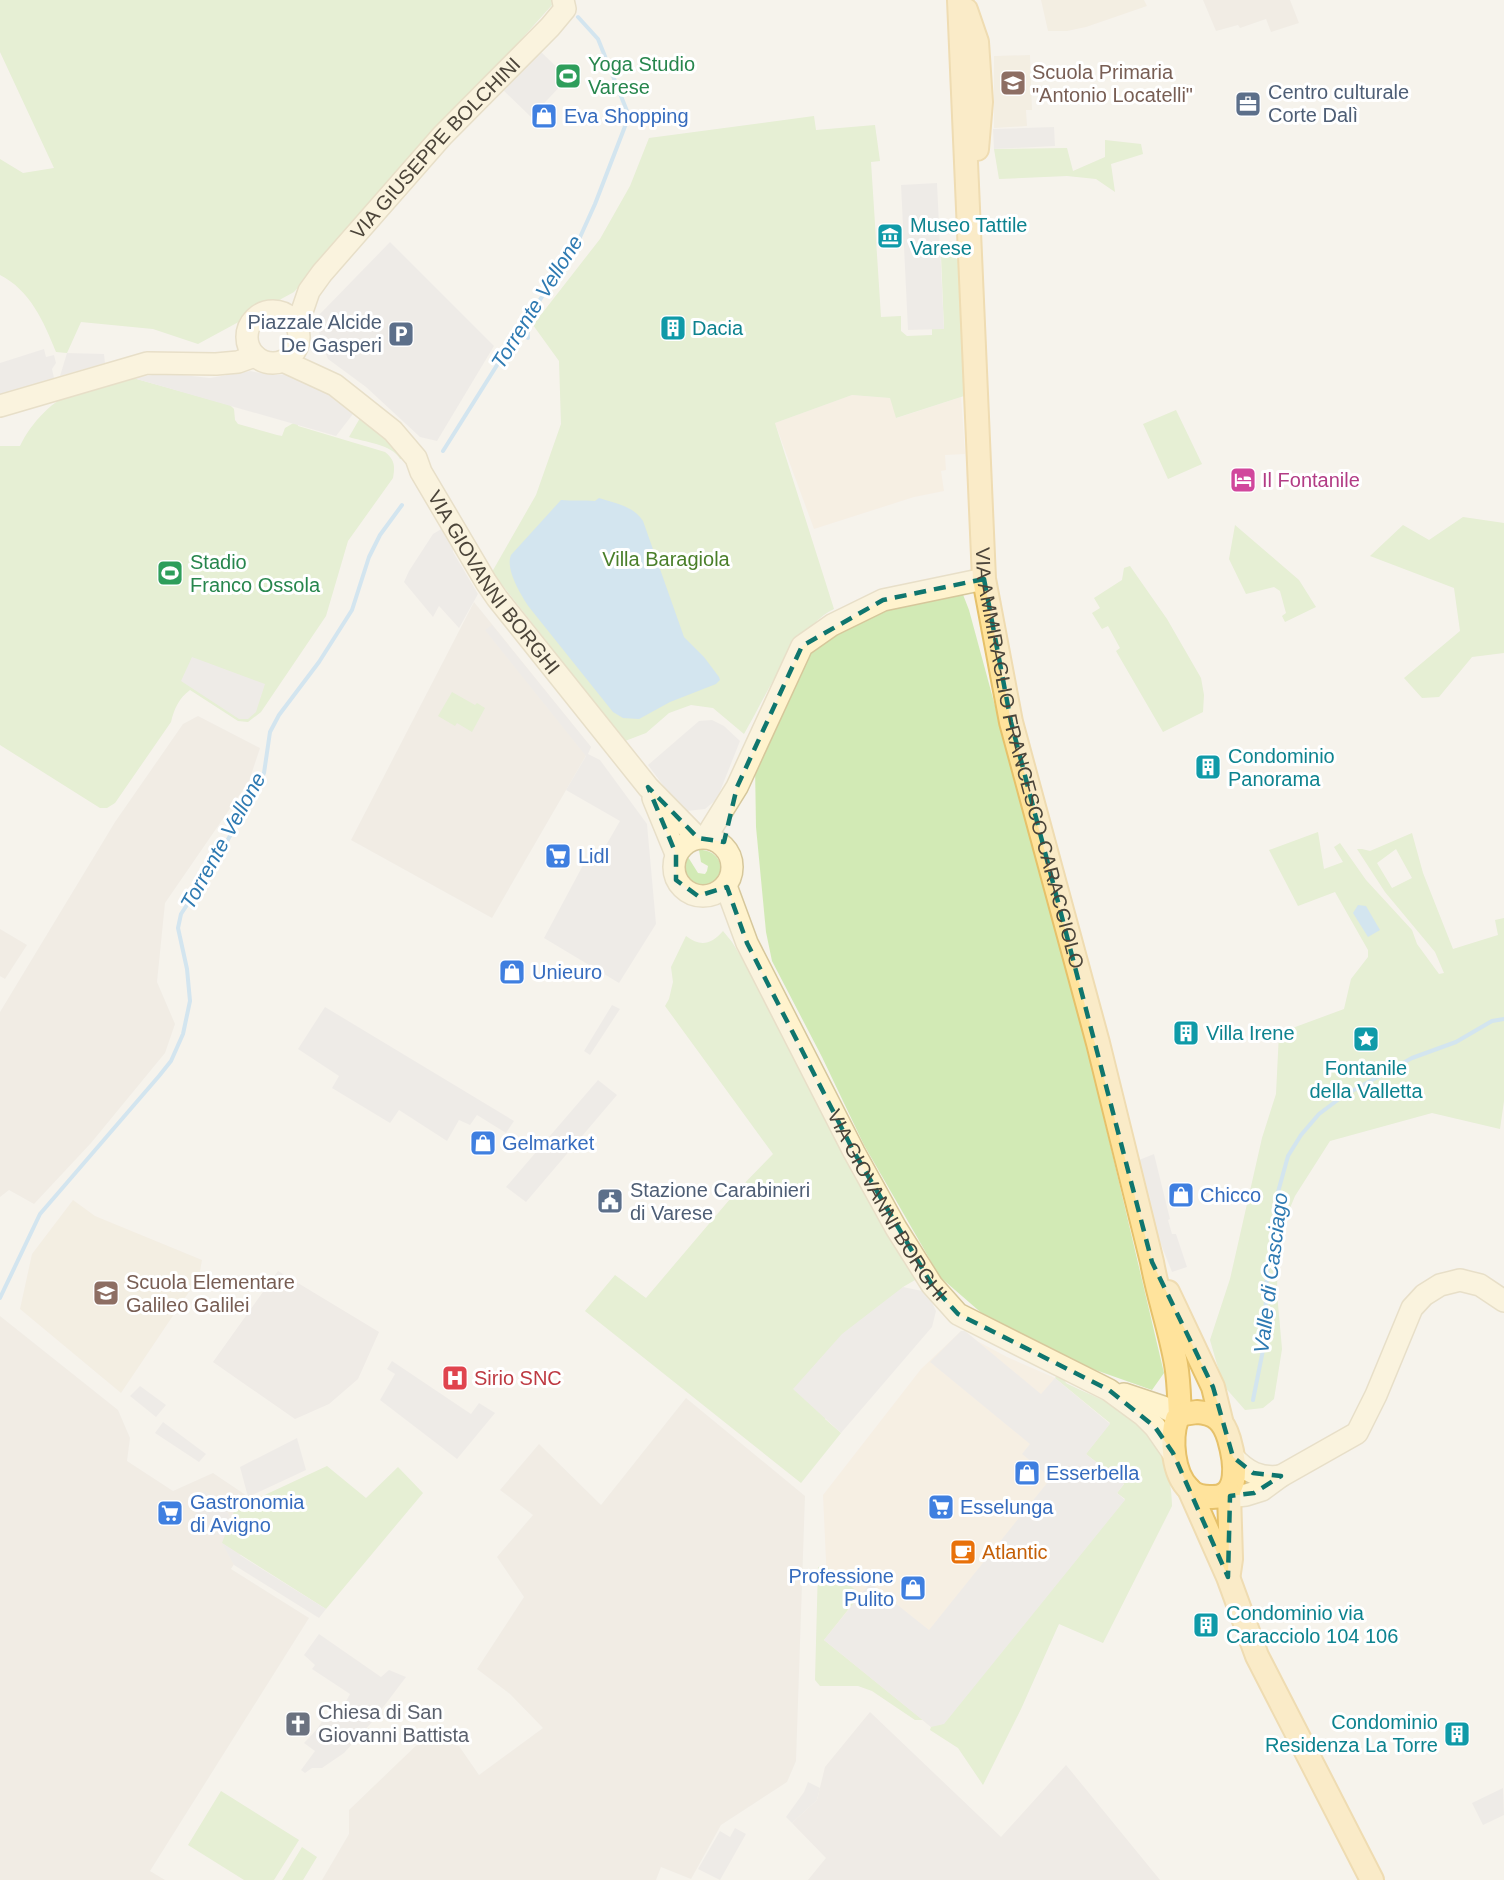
<svg xmlns="http://www.w3.org/2000/svg" width="1504" height="1880" font-family="Helvetica,sans-serif">
	<style>
		.residential { fill: #eae5da }
		.commercial { fill: #f7ead8 }
		.industrial { fill: #e6e2dd }
		.education { fill: #efe8d6 }
		.green { fill: #d2eab5; fill-rule: evenodd }
		.parking { fill: #e5e3e0 }
		.water { fill: #a9d4f2 }
		.lines { fill: none; stroke-linecap: round; stroke-linejoin: round }
		.stream { stroke: #a9d4f2; stroke-width: 4 }
		.secondary-casing { stroke: #d6c79b; stroke-width: 24 }
		.primary-casing { stroke: #e6c16a; stroke-width: 26 }
		.secondary { stroke: #fff3cd; stroke-width: 21 }
		.primary { stroke: #ffe39c; stroke-width: 22 }
		.marked { fill: none; stroke: #0f766e; stroke-width: 4.5; stroke-dasharray: 12 8; stroke-linejoin: round }
		.labels { text-anchor: middle; stroke-width: 6; stroke-linejoin: round; paint-order: stroke }
		.leisure-label { font-size: 20px; fill: #27864d; stroke: #fff; text-anchor: start }
		.education-label { font-size: 20px; fill: #785e54; stroke: #fff; text-anchor: start }
		.service-label { font-size: 20px; fill: #4e5e75; stroke: #fff; text-anchor: start }
		.shop-label { font-size: 20px; fill: #366cbe; stroke: #fff; text-anchor: start }
		.street-label { font-size: 20px; fill: #4b4439; stroke: #fff }
		.culture-label { font-size: 20px; fill: #0d838f; stroke: #fff; text-anchor: start }
		.hotel-label { font-size: 20px; fill: #b23c85; stroke: #fff; text-anchor: start }
		.park-label { font-size: 20px; fill: #4a7f2a; stroke: #fff }
		.health-label { font-size: 20px; fill: #be3a42; stroke: #fff; text-anchor: start }
		.food-label { font-size: 20px; fill: #c56008; stroke: #fff; text-anchor: start }
		.worship-label { font-size: 20px; fill: #5b616d; stroke: #fff; text-anchor: start }
		.water-label { font-size: 21px; font-style: italic; fill: #2e7ab2; stroke: #fff }
	</style>
	<rect width="100%" height="100%" fill="#f6f3ec"/>
	<path class="residential" d="M1203 0H1290L1299 23 1271 32 1266 19 1240 28 1238 25 1216 31Z
		M474 602 591 747 492 918 351 840Z
		M198 716 260 748 249 781 165 903 157 982 175 1024 165 1053 91 1143 34 1204 9 1190 0 1197V1012L115 822 183 724Z
		M0 929 27 945 5 979 0 976Z
		M0 1316 118 1410 130 1438 127 1461 173 1491 213 1473 268 1510 231 1569 309 1618 150 1871 165 1880H0Z
		M686 1398 805 1496 796 1761 787 1782 721 1825 691 1879 661 1867 656 1880H322L349 1834V1810L425 1737 459 1746 479 1775 543 1728 510 1694 477 1669 524 1597 497 1557 533 1515 500 1490 539 1444 601 1505Z"/>
	<path class="commercial" d="M852 395 890 398 897 418 961 397 965 454 945 455 946 470 941 471 944 491 914 497 814 529 775 423Z
		M961 1331H965L977 1341 1007 1357 1055 1378 1110 1424 931 1727 824 1640 826 1561 823 1495 921 1369Z"/>
	<path class="industrial" d="M278 1271 379 1332 358 1379 329 1404 295 1419 213 1362Z
		M870 1712 1001 1837 1066 1765 1160 1880H808L826 1858 792 1823 817 1800 825 1767Z"/>
	<path class="education" d="M1041 0H1144L1147 6 1086 27 1067 31H1048Z
		M1030 55 1032 110H1026L1027 126 994 128V56Z
		M73 1200 95 1216 202 1260 199 1277 121 1393 20 1309 32 1254Z"/>
	<path class="green" d="M0 0H551L552 5 294 292 198 344 153 329 81 322 67 353 56 352C44 322 30 290 0 275V159L23 173 54 168 0 52Z
		M814 116 816 130 875 125 880 161 871 162 881 317 901 316V331L907 336 932 335V329H944L941 255H951L958 260 964 396 896 418 890 398 852 395 775 423 834 609C796 627 765 698 744 734L713 708 691 705 669 713 646 733 625 741 492 572 536 495 561 424 559 361 533 325 600 239 630 186 649 138Z
		M1105 140 1141 144 1143 154 1111 164 1115 192 1096 179 1067 176 999 179 994 149 1067 148 1073 171 1105 157Z
		M133 378 230 405 234 409 235 420 238 424 277 435 282 436 285 428 297 421 298 426 385 452C395 460 395 466 393 478L348 541 326 616 261 712 248 722 238 721 190 690C179 698 174 709 171 722L115 803 107 808H100L0 745V446H20C31 423 53 399 77 391 95 384 115 382 133 378Z
		M1176 410 1202 464 1168 479 1143 424Z
		M360 418C377 430 393 439 402 459H400C392 444 364 442 349 437Z
		M1463 517 1504 523V653L1472 657 1439 697 1422 698 1404 678 1460 631 1454 588 1370 556 1403 525 1429 540Z
		M1235 525 1299 580 1316 607 1285 622 1282 616 1286 613 1280 591 1274 587 1246 594 1229 559Z
		M1130 566 1167 619 1201 678 1204 695 1203 712 1163 732 1116 651 1120 648 1108 626 1102 629 1092 613 1100 608 1094 598 1122 580 1124 568Z
		M962 592 969 610 1084 1034 1164 1373 1152 1390 1087 1367 1027 1339 985 1316 940 1277 864 1145 822 1057 772 961 766 932 756 827 755 765 804 655 883 606Z
		M452 692 475 705 477 703 485 708 472 732 457 723 455 726 438 716Z
		M1318 832 1324 869 1343 862 1334 847 1340 843 1366 880 1412 930 1417 944 1439 974 1444 973 1435 952 1385 892 1357 849H1362L1370 851 1412 833 1423 873 1453 949 1498 935 1495 920 1504 918V1101L1500 1129 1432 1113 1330 1141 1295 1196 1278 1237 1277 1293 1282 1349 1274 1399 1263 1408 1245 1410 1223 1385 1210 1340 1230 1279 1262 1138 1276 1094 1279 1033 1344 1009 1351 979 1368 957V950L1335 892 1298 906 1269 850ZM1396 849 1412 878 1392 888 1377 863Z
		M699 850C721 849 730 875 709 885L694 884C685 877 683 868 688 857L698 873 705 874 707 871 708 866 701 862Z
		M723 931 732 942 743 960 915 1280 903 1287 825 1419 841 1433 801 1483 585 1311 615 1275 646 1298 736 1192 773 1154 665 1006 669 999 673 982 671 967 686 936C700 947 711 945 723 931Z
		M1058 1374 1063 1377 1066 1383C1083 1392 1118 1405 1132 1417 1159 1439 1172 1472 1172 1506L1103 1643 1059 1624 1021 1709 983 1785 958 1748 930 1730 931 1727 1125 1499 1117 1493 1124 1484 1086 1454 1110 1423 1055 1378Z
		M327 1466 366 1498 398 1467 423 1493 326 1609 222 1543 235 1509Z
		M826 1566 868 1600 851 1606 824 1640 923 1720H915L872 1691 858 1686H820L815 1680 818 1567Z
		M221 1791 299 1840 274 1880H244L188 1845Z
		M302 1847 317 1857 303 1880H282Z"/>
	<path class="parking" d="M539 50 568 78 531 117 502 89Z
		M1054 127 1055 146 994 149 993 129Z
		M937 183 944 329 908 330 901 185Z
		M390 242 494 346 437 441 420 437 366 387 328 359 321 342 318 326V316Z
		M44 349 46 357 54 355 56 363 52 369 54 378 0 395V363Z
		M67 353 104 354 105 363 60 376Z
		M250 371 271 375 290 374 314 383 353 414 336 436 133 378 165 373 210 378Z
		M443 528 453 547V552L478 594 459 628 439 606 433 617 404 582 409 571 433 534Z
		M492 625 591 747 588 754 600 760 647 824 656 924 619 983 544 938 589 854 598 859 620 821 566 790 586 756 485 630Z
		M192 657 265 684 256 712 248 719H239L181 681Z
		M712 720 724 726 740 741 717 799 705 809 687 811 677 804 648 765 699 721Z
		M612 1005 620 1009 590 1055 584 1051Z
		M325 1007 514 1121 506 1133 477 1115 470 1125 459 1120 447 1141 399 1110 390 1123 332 1088 339 1076 298 1049Z
		M598 1080 617 1095 526 1202 506 1187Z
		M1154 1154 1170 1219 1168 1220 1172 1234H1176L1187 1267 1172 1272 1156 1232 1139 1160Z
		M903 1287 927 1292 936 1311 932 1327 841 1433 793 1389 842 1334Z
		M961 1331H965L1041 1394 1055 1378 1110 1424 1086 1454 1124 1484 1117 1493 1125 1500 944 1724 931 1727 824 1640 870 1583 929 1630 1051 1478 1022 1454 1030 1444 930 1362Z
		M392 1361 471 1414 479 1403 495 1413 457 1459 380 1400 395 1374 387 1369Z
		M140 1386 166 1405 156 1417 130 1396Z
		M163 1422 206 1454 199 1462 155 1433Z
		M297 1438 306 1470 248 1497 240 1467Z
		M204 1491 228 1506 227 1511 231 1519 225 1535H212L211 1529 193 1517 197 1511 194 1508Z
		M222 1543 246 1559 326 1609 319 1618 234 1565Z
		M319 1634 381 1677 389 1670 406 1677 372 1722 344 1753 322 1768H312L305 1773 301 1770 315 1751 304 1743 317 1729 335 1702 343 1707 350 1694 312 1669 315 1665 304 1655Z
		M808 1782 820 1788 817 1800 792 1823 786 1817 804 1792Z
		M1503 1788 1504 1815 1483 1825 1472 1803Z
		M735 1828 746 1834 720 1880 698 1869 720 1831 730 1837Z"/>
	<path class="water" d="M599 498C614 503 634 506 643 521L684 637 704 657 719 677 720 680 716 684 670 702 639 719 623 718 613 712 529 607C521 595 505 569 511 555L561 500C572 501 583 500 595 501Z
		M1358 905 1366 906 1380 930 1368 937 1353 913Z"/>
	<g class="lines">
		<path class="stream" d="M527 320 528 338
			M443 451 509 346 576 246 595 204 629 116 598 39 578 17
			M0 1298 40 1214 159 1076 171 1061 183 1034 190 1001 187 969 178 928 181 914 218 858 264 773 270 732 279 715 319 662 352 610 369 557 380 535 402 505
			M1253 1400 1264 1345 1267 1274 1278 1192 1288 1156 1301 1135 1319 1114 1343 1096 1412 1058 1456 1042 1492 1021 1504 1019"/>
		<defs>
			<g id="secondary">
				<circle cx="273" cy="337" r="26"/>
				<path id="s1" d="M297 326 309 291 322 273 442 136 550 27 565 9 563 0"/>
				<path id="s2" d="M283 361 335 385 354 400 393 431 416 458 421 472 486 582 497 598 648 787 698 838"/>
				<path d="M0 406 147 363 216 364 238 362 255 356"/>
				<path d="M653 798 676 854"/>
				<path d="M706 837 737 787 802 646 832 625 883 600 984 579"/>
				<circle cx="703" cy="867" r="29"/>
				<path id="s3" d="M726 886 747 943 854 1152 896 1228 932 1285 958 1314 1109 1390 1143 1415 1155 1427 1173 1453"/>
				<path d="M1124 1394 1163 1407 1180 1416"/>
				<path d="M1233 1457C1247 1472 1260 1479 1281 1476"/>
				<path d="M1229 1493 1237 1496 1246 1495 1262 1490 1281 1476 1357 1433 1376 1395 1412 1308 1424 1295 1440 1285 1460 1280 1480 1285 1504 1301"/>
			</g>
			<g id="primary">
				<path id="s4" d="M959 0 984 579 1011 722 1098 1043 1152 1262C1158 1296 1170 1329 1176 1364 1179 1381 1179 1398 1180 1416"/>
				<path d="M966 10 977 42 981 102 977 149"/>
				<path d="M1168 1292 1213 1387 1221 1420"/>
				<path d="M1197 1412C1216 1413 1224 1422 1229 1439 1235 1460 1242 1499 1210 1497 1203 1497 1194 1495 1189 1489 1173 1474 1170 1439 1177 1419L1183 1414Z"/>
				<path d="M1189 1489 1228 1577 1257 1656 1372 1880"/>
				<path d="M1229 1573 1231 1559 1229 1493"/>
			</g>
		</defs>
		<use href="#secondary" class="secondary-casing"/>
		<use href="#primary" class="primary-casing"/>
		<use href="#secondary" class="secondary"/>
		<use href="#primary" class="primary"/>
	</g>
	<path d="M0 0H1504V1880H0ZM984 579 1011 722 1152 1262 1213 1387 1233 1457 1253 1473 1281 1476 1254 1493 1230 1496 1228 1577 1173 1453 1155 1427 1109 1390 958 1314 932 1285 854 1152 747 943 727 887 698 896 676 880V854L648 787 698 838 724 842 737 787 802 646 883 600Z" fill="#f6f3ec" fill-opacity=".55" fill-rule="evenodd"/>
	<path class="marked" d="M984 579 1011 722 1152 1262 1213 1387 1233 1457 1253 1473 1281 1476 1254 1493 1230 1496 1228 1577 1173 1453 1155 1427 1109 1390 958 1314 932 1285 854 1152 747 943 727 887 698 896 676 880V854L648 787 698 838 724 842 737 787 802 646 883 600Z"/>
	<defs>
		<symbol id="stadium-square" viewBox="-11 -11 22 22"><rect x="-9" y="-9" width="18" height="18" rx="4" fill="#2e9e5b" stroke="#fff"/><path d="M0-5a6.5 5 0 1 0 0 10a6.5 5 0 1 0 0-10ZM-3.5-1.8h7v3.6h-7Z" fill="#fff"/></symbol>
		<symbol id="school-square" viewBox="-11 -11 22 22"><rect x="-9" y="-9" width="18" height="18" rx="4" fill="#8d6e63" stroke="#fff"/><path d="M0-5L7-2L0 1L-7-2ZM-4 1L0 2.5L4 1V4Q0 6-4 4Z" fill="#fff"/></symbol>
		<symbol id="office-square" viewBox="-11 -11 22 22"><rect x="-9" y="-9" width="18" height="18" rx="4" fill="#5c6f8a" stroke="#fff"/><path d="M-6-3h4V-5.5h4V-3h4V5H-6ZM-1-4.5V-3h2v-1.5ZM-6 0V1H6V0Z" fill="#fff"/></symbol>
		<symbol id="shop-square" viewBox="-11 -11 22 22"><rect x="-9" y="-9" width="18" height="18" rx="4" fill="#3f7fe0" stroke="#fff"/><path d="M-5-2.5h2.3a2.7 3.5 0 0 1 5.4 0H5L5.5 6h-11ZM-1.5-2.5h3a1.5 2.3 0 0 0-3 0Z" fill="#fff"/></symbol>
		<symbol id="museum-square" viewBox="-11 -11 22 22"><rect x="-9" y="-9" width="18" height="18" rx="4" fill="#0f9aa8" stroke="#fff"/><path d="M0-6L6-3V-2H-6V-3ZM-5-1h2V3h-2ZM-1-1h2V3h-2ZM3-1h2V3H3ZM-6 4H6V6H-6Z" fill="#fff"/></symbol>
		<symbol id="building-square" viewBox="-11 -11 22 22"><rect x="-9" y="-9" width="18" height="18" rx="4" fill="#0f9aa8" stroke="#fff"/><path d="M-4-6H4V6H1V3H-1V6H-4ZM-2.5-4.3h1.7v1.8h-1.7ZM.8-4.3h1.7v1.8H.8ZM-2.5-1h1.7V.8h-1.7ZM.8-1h1.7V.8H.8Z" fill="#fff"/></symbol>
		<symbol id="parking-square" viewBox="-11 -11 22 22"><rect x="-9" y="-9" width="18" height="18" rx="4" fill="#5c6f8a" stroke="#fff"/><path d="M-3.5-5.5H1a3.5 3.5 0 0 1 0 7H-1V5.5H-3.5ZM-1-3.4V-.6H.8a1.4 1.4 0 0 0 0-2.8Z" fill="#fff"/></symbol>
		<symbol id="hotel-square" viewBox="-11 -11 22 22"><rect x="-9" y="-9" width="18" height="18" rx="4" fill="#d1479c" stroke="#fff"/><path d="M-6-4.5h1.5V1H6V5H4.5V3h-9V5H-6ZM-4 0a1.8 1.8 0 1 1 3.6 0ZM.5 0V-2.5h3Q6-2.5 6 0Z" fill="#fff"/></symbol>
		<symbol id="supermarket-square" viewBox="-11 -11 22 22"><rect x="-9" y="-9" width="18" height="18" rx="4" fill="#3f7fe0" stroke="#fff"/><path d="M-6-5.5h2.5l.6 2H6L4.5 2H-2.5L-4.4-4H-6ZM-1.5 3.2a1.3 1.3 0 1 0 .1 0ZM3 3.2a1.3 1.3 0 1 0 .1 0Z" fill="#fff"/></symbol>
		<symbol id="sight-square" viewBox="-11 -11 22 22"><rect x="-9" y="-9" width="18" height="18" rx="4" fill="#0f9aa8" stroke="#fff"/><path d="M0-6L1.8-2.2L6-1.7L2.9 1.2L3.7 5.4L0 3.3L-3.7 5.4L-2.9 1.2L-6-1.7L-1.8-2.2Z" fill="#fff"/></symbol>
		<symbol id="civic-square" viewBox="-11 -11 22 22"><rect x="-9" y="-9" width="18" height="18" rx="4" fill="#5c6f8a" stroke="#fff"/><path d="M-.6-6.5H3V-4.5H.6V-3L4-1V1h2V6H-6V1h2V-1L-.6-3ZM-1.2 2.5V6h2.4V2.5Z" fill="#fff"/></symbol>
		<symbol id="hospital-square" viewBox="-11 -11 22 22"><rect x="-9" y="-9" width="18" height="18" rx="4" fill="#e0444e" stroke="#fff"/><path d="M-5-5h3v3.5h4V-5h3V5h-3V1.5h-4V5h-3Z" fill="#fff"/></symbol>
		<symbol id="cafe-square" viewBox="-11 -11 22 22"><rect x="-9" y="-9" width="18" height="18" rx="4" fill="#e8710a" stroke="#fff"/><path d="M-5.5-4.5H6V0H3Q3 3.5 0 3.5H-2.5Q-5.5 3.5-5.5 0ZM3-3.2v2h1.7v-2ZM-6 4.5H4V6H-6Z" fill="#fff"/></symbol>
		<symbol id="church-square" viewBox="-11 -11 22 22"><rect x="-9" y="-9" width="18" height="18" rx="4" fill="#6b7280" stroke="#fff"/><path d="M-1.2-6h2.4v3.5h3.3v2.4h-3.3V6h-2.4V-.1h-3.3v-2.4h3.3Z" fill="#fff"/></symbol>
	</defs>
	<g fill-rule="evenodd">
		<use href="#stadium-square" x="553" y="61" width="30" height="30"/>
		<use href="#school-square" x="998" y="68" width="30" height="30"/>
		<use href="#office-square" x="1233" y="89" width="30" height="30"/>
		<use href="#shop-square" x="529" y="101" width="30" height="30"/>
		<use href="#museum-square" x="875" y="221" width="30" height="30"/>
		<use href="#building-square" x="658" y="313" width="30" height="30"/>
		<use href="#parking-square" x="386" y="319" width="30" height="30"/>
		<use href="#hotel-square" x="1228" y="465" width="30" height="30"/>
		<use href="#stadium-square" x="155" y="558" width="30" height="30"/>
		<use href="#building-square" x="1193" y="752" width="30" height="30"/>
		<use href="#supermarket-square" x="543" y="841" width="30" height="30"/>
		<use href="#shop-square" x="497" y="957" width="30" height="30"/>
		<use href="#building-square" x="1171" y="1018" width="30" height="30"/>
		<use href="#sight-square" x="1351" y="1024" width="30" height="30"/>
		<use href="#shop-square" x="468" y="1128" width="30" height="30"/>
		<use href="#shop-square" x="1166" y="1180" width="30" height="30"/>
		<use href="#civic-square" x="595" y="1186" width="30" height="30"/>
		<use href="#school-square" x="91" y="1278" width="30" height="30"/>
		<use href="#hospital-square" x="440" y="1363" width="30" height="30"/>
		<use href="#shop-square" x="1012" y="1458" width="30" height="30"/>
		<use href="#supermarket-square" x="926" y="1492" width="30" height="30"/>
		<use href="#supermarket-square" x="155" y="1498" width="30" height="30"/>
		<use href="#cafe-square" x="948" y="1537" width="30" height="30"/>
		<use href="#shop-square" x="898" y="1573" width="30" height="30"/>
		<use href="#building-square" x="1191" y="1610" width="30" height="30"/>
		<use href="#church-square" x="283" y="1709" width="30" height="30"/>
		<use href="#building-square" x="1442" y="1719" width="30" height="30"/>
	</g>
	<g class="labels">
		<g class="leisure-label">
			<text x="588" y="71">Yoga Studio<tspan x="588" dy="23">Varese</tspan></text>
			<text x="190" y="569">Stadio<tspan x="190" dy="23">Franco Ossola</tspan></text>
		</g>
		<g class="education-label">
			<text x="1032" y="79">Scuola Primaria<tspan x="1032" dy="23">"Antonio Locatelli"</tspan></text>
			<text x="126" y="1289">Scuola Elementare<tspan x="126" dy="23">Galileo Galilei</tspan></text>
		</g>
		<g class="service-label">
			<text x="1268" y="99">Centro culturale<tspan x="1268" dy="23">Corte Dalì</tspan></text>
			<text x="382" y="329" text-anchor="end">Piazzale Alcide<tspan x="382" dy="23">De Gasperi</tspan></text>
			<text x="630" y="1197">Stazione Carabinieri<tspan x="630" dy="23">di Varese</tspan></text>
		</g>
		<g class="shop-label">
			<text x="564" y="123">Eva Shopping</text>
			<text x="578" y="863">Lidl</text>
			<text x="532" y="979">Unieuro</text>
			<text x="502" y="1150">Gelmarket</text>
			<text x="1200" y="1202">Chicco</text>
			<text x="1046" y="1480">Esserbella</text>
			<text x="190" y="1509">Gastronomia<tspan x="190" dy="23">di Avigno</tspan></text>
			<text x="960" y="1514">Esselunga</text>
			<text x="894" y="1583" text-anchor="end">Professione<tspan x="894" dy="23">Pulito</tspan></text>
		</g>
		<g class="street-label">
			<text dy="7" stroke="none"><textPath href="#s1" startOffset="228">VIA GIUSEPPE BOLCHINI</textPath></text>
			<text dy="7" stroke="none"><textPath href="#s2" startOffset="314">VIA GIOVANNI BORGHI</textPath></text>
			<text dy="7" stroke="none"><textPath href="#s4" startOffset="764">VIA AMMIRAGLIO FRANCESCO CARACCIOLO</textPath></text>
			<text dy="7" stroke="none"><textPath href="#s3" startOffset="358">VIA GIOVANNI BORGHI</textPath></text>
		</g>
		<g class="culture-label">
			<text x="910" y="232">Museo Tattile<tspan x="910" dy="23">Varese</tspan></text>
			<text x="692" y="335">Dacia</text>
			<text x="1228" y="763">Condominio<tspan x="1228" dy="23">Panorama</tspan></text>
			<text x="1206" y="1040">Villa Irene</text>
			<text x="1366" y="1075" text-anchor="middle">Fontanile<tspan x="1366" dy="23">della Valletta</tspan></text>
			<text x="1226" y="1620">Condominio via<tspan x="1226" dy="23">Caracciolo 104 106</tspan></text>
			<text x="1438" y="1729" text-anchor="end">Condominio<tspan x="1438" dy="23">Residenza La Torre</tspan></text>
		</g>
		<g class="hotel-label">
			<text x="1262" y="487">Il Fontanile</text>
		</g>
		<g class="park-label">
			<text x="666" y="566">Villa Baragiola</text>
		</g>
		<g class="health-label">
			<text x="474" y="1385">Sirio SNC</text>
		</g>
		<g class="food-label">
			<text x="982" y="1559">Atlantic</text>
		</g>
		<g class="worship-label">
			<text x="318" y="1719">Chiesa di San<tspan x="318" dy="23">Giovanni Battista</tspan></text>
		</g>
		<g class="water-label">
			<text transform="translate(537 302) rotate(-58)" y="7">Torrente Vellone</text>
			<text transform="translate(223 841) rotate(-61)" y="7">Torrente Vellone</text>
			<text transform="translate(1271 1273) rotate(-83)" y="7">Valle di Casciago</text>
		</g>
	</g>
</svg>
